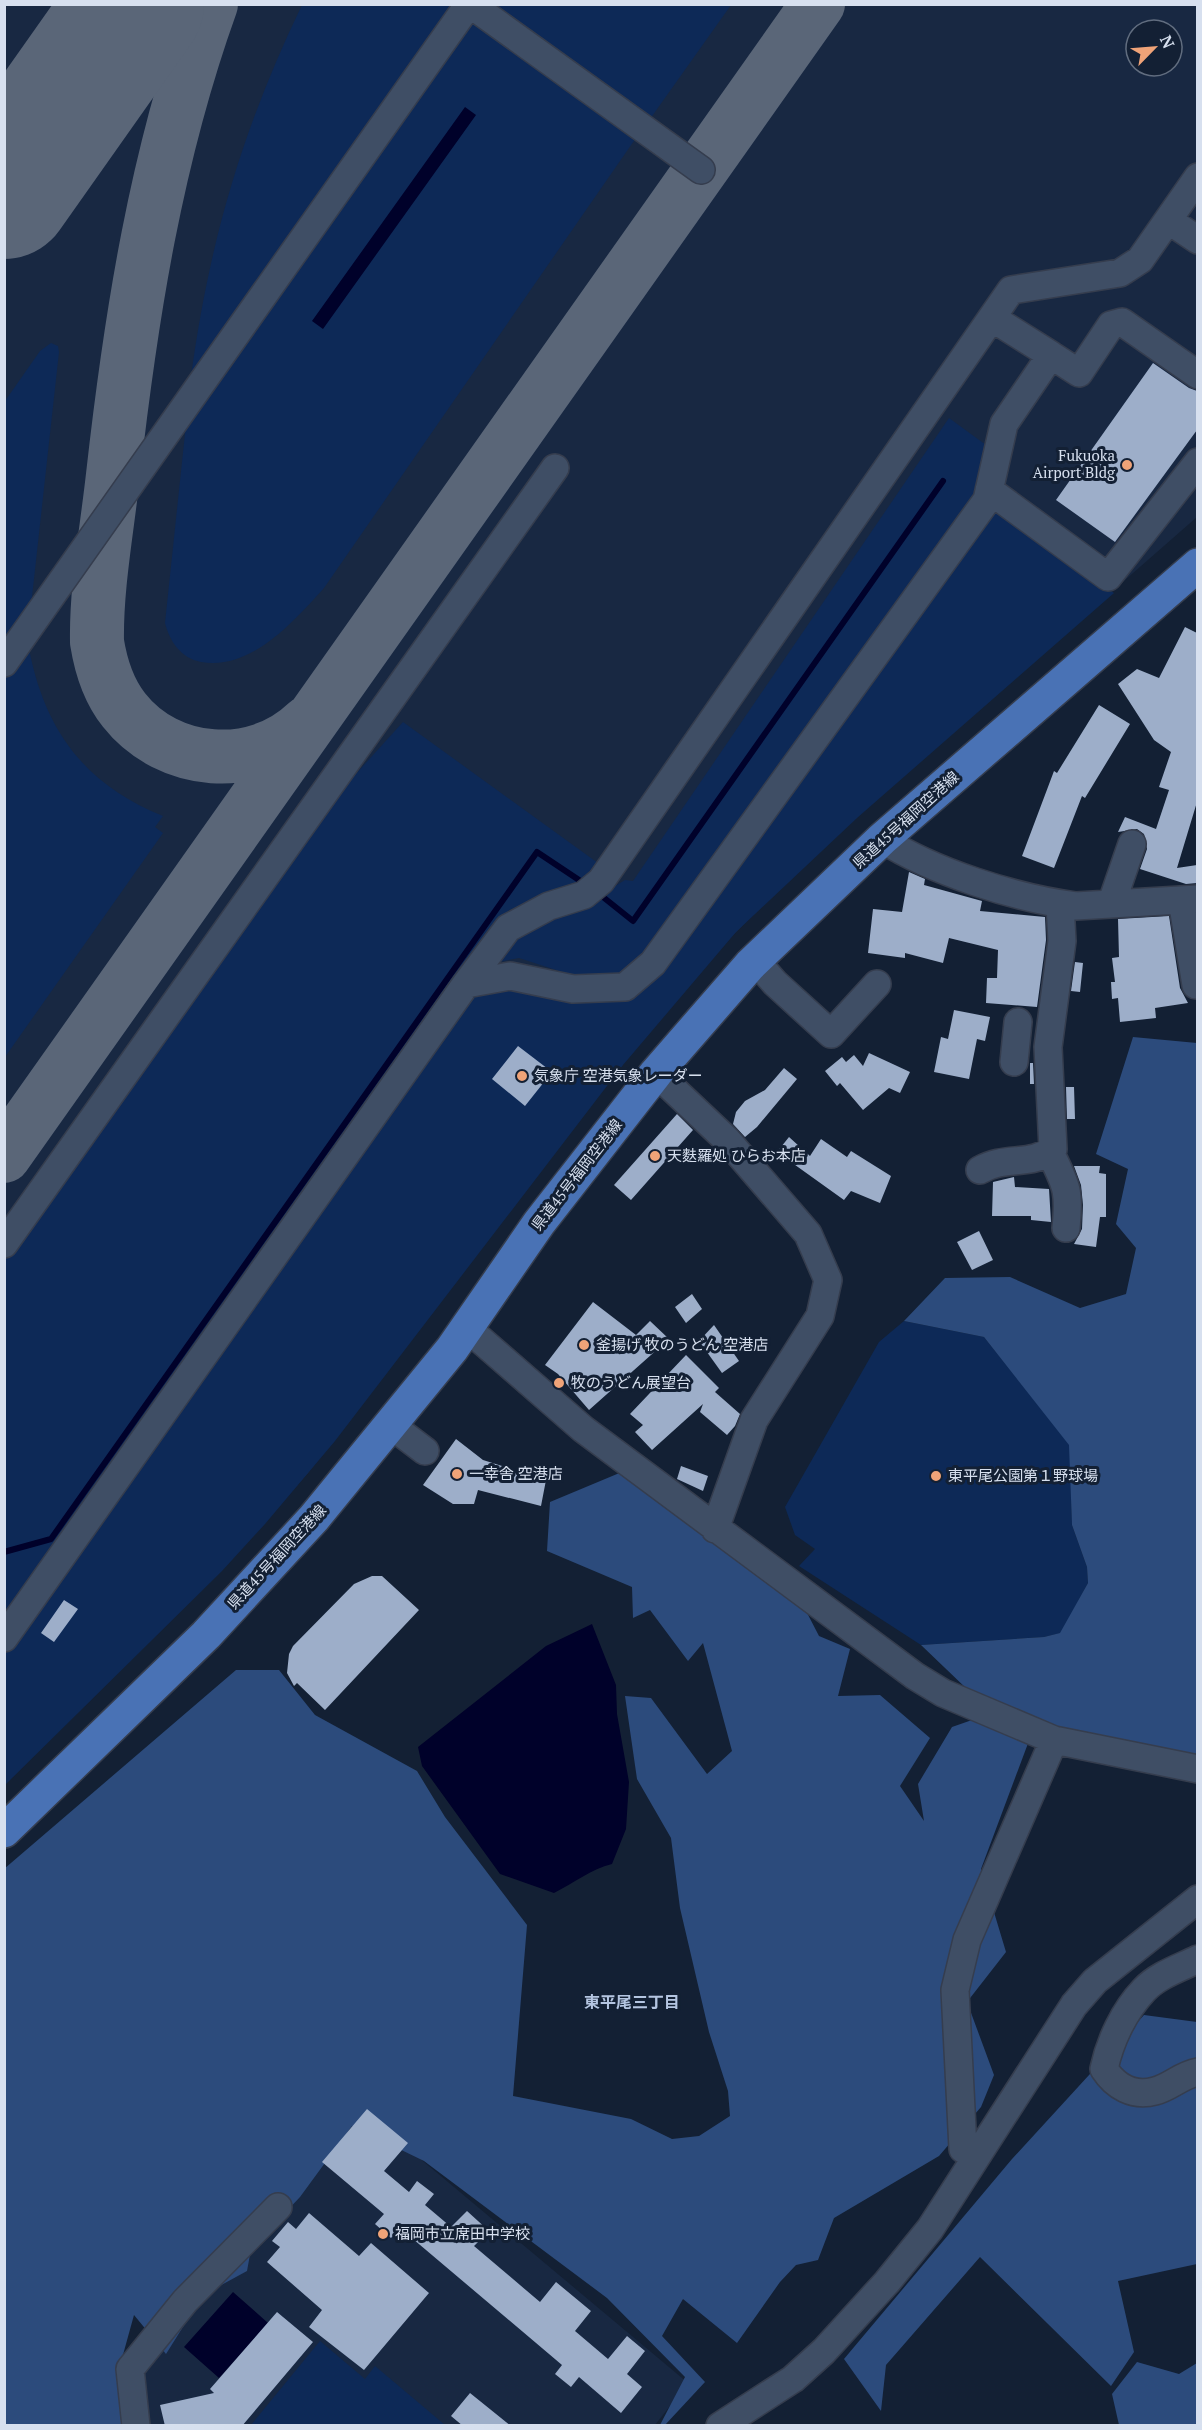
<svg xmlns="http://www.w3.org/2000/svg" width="1202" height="2430" font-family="'PT Serif','Noto Sans JP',serif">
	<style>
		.built { fill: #182842; fill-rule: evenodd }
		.green { fill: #0d2957 }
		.forest { fill: #2c4b7c }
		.water { fill: #00012a }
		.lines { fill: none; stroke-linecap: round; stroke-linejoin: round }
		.stream { stroke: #00012a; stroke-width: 6 }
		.taxiway { stroke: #5a6678; stroke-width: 54 }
		.runway { stroke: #5a6678; stroke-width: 136 }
		.building { fill: #9daec9 }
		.minor-casing { stroke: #353d4e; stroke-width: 30 }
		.major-casing { stroke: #353d4e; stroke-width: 36 }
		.minor { stroke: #3f4e65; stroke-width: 27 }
		.major { stroke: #4972b5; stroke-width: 33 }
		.poi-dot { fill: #efa378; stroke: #132034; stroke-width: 2 }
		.labels { text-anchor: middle; stroke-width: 6; stroke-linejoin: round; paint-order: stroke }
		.poi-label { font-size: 15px; fill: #d7e0ef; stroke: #132034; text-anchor: start }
		.street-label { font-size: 15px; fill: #d7e0ef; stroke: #132034 }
		.neighbourhood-label { font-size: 16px; font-weight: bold; fill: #b4c5e1; stroke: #132034 }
	</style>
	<rect width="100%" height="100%" fill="#132034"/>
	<path class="built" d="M5 5H1197V517L834 835 694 974 574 1125 309 1472 278 1507 5 1782ZM1136 30H1172V66H1136Z
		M362 2110 688 2383 655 2425 146 2426 140 2380 152 2358Z"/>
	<path class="green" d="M302 5H462L191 377C209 242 243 127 302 5Z
		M490 5H731L650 119Z
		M474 14 638 135 324 588C294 621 251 671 201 662 181 658 170 642 165 623L187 415Z
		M51 343 58 346 59 352 30 615 5 654V401L40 351Z
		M949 418 986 445 978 494 647 954 625 973 584 979 519 958 498 962 525 931 586 904 625 880 633 881Z
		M996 506 1114 593 857 818 736 932 623 1065 335 1441 265 1524 222 1571 5 1785V1654L468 996 511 987 631 996Z
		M29 649C45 730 84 784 163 816L155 827 163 833 5 1057V675Z
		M403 722 602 866 571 888 509 910 5 1613V1246L304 831Z
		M904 1321 984 1337 1070 1445 1072 1525 1087 1567 1088 1583 1061 1633 1044 1637 921 1645 799 1566 815 1549 795 1535 785 1507 879 1342Z
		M320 2341 365 2379 375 2366 445 2425H251Z"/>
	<path class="forest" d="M1133 1037 1197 1043V1758L1030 1738 981 1869 1006 1952 967 2002 994 2075 981 2107 939 2156 834 2218 818 2260 796 2265 780 2282 737 2343 683 2299 662 2336 705 2382 665 2425H660L685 2377 607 2298 424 2161 352 2126 300 2197 251 2249 247 2271 203 2295 166 2354 134 2315 121 2362 124 2425H5L4 1869 236 1670H279L315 1715 417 1771 445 1817 527 1925 513 2096 631 2119 672 2139 699 2136 730 2116 728 2091 709 2032 680 1908 671 1838 637 1779 625 1696 651 1698 707 1774 732 1751 703 1643 688 1661 650 1610 633 1618 632 1587 547 1551 550 1502 629 1469 790 1580 819 1636 850 1649 838 1696 880 1695 930 1738 900 1786 924 1821 918 1784 952 1727 992 1713 921 1645 1044 1637 1060 1633 1088 1583 1087 1567 1072 1525 1069 1445 984 1337 904 1321 945 1278 1010 1277 1080 1308 1126 1294 1136 1248 1116 1224 1128 1169 1096 1154Z
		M1144 2015 1197 2022V2264L1118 2281 1134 2352 1111 2386 980 2257 886 2365 881 2411 844 2359 1012 2159Z
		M1137 2362 1179 2374 1197 2363V2425H1119L1112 2394Z"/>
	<path class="water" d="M465 107 476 115 323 329 312 321Z
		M592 1624 616 1685 617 1714 629 1782 626 1829 612 1864C591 1869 574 1883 554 1893L500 1874 422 1766 418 1747 546 1646Z
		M233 2292 268 2323 219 2378 184 2347Z"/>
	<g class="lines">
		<path class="stream" d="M598 893 633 921 943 481
			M4 1552 51 1539 537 852 585 884"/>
		<path class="taxiway" d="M211 4C156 157 131 315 113 475 107 530 96 587 97 642 101 667 108 690 124 710 168 766 255 773 307 723
			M4 141 74 71 132 4
			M4 1156 818 4"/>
		<path class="runway" d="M4 191 136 4"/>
	</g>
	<path class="building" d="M1153 363 1189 388 1197 391V430L1115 542 1056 500Z
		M1185 627 1197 633V802L1177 868 1197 865V883L1186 884 1140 869 1147 849 1144 834 1137 829 1118 832 1125 817 1156 829 1169 790 1159 787 1171 752 1154 740 1118 684 1137 669 1159 678Z
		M1099 705 1130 724 1085 798 1082 796 1054 868 1022 856 1054 771 1057 773Z
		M909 872 925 879 924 885 982 901 980 911 1045 917 1046 940 1037 1007 986 1003 987 978H997L998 950 949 938 943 963 905 953V958L868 953 873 909 902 912Z
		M1169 916 1180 988 1188 1003 1155 1008 1156 1018 1120 1022 1118 998 1112 999 1111 982H1115L1112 958 1119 957 1118 919Z
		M1075 962 1083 963 1080 992 1071 991Z
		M954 1010 990 1017 985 1041 977 1039 969 1079 934 1072 941 1037 948 1039Z
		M518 1046 552 1072 525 1106 492 1079Z
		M869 1053 910 1072 900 1093 889 1088 863 1110 840 1083 837 1086 825 1071 842 1057 846 1062 854 1055 863 1066Z
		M1030 1063H1033L1034 1084H1030Z
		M784 1068 797 1079 757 1127 745 1137 733 1124 736 1112 745 1101 765 1090Z
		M1066 1087H1074L1075 1119H1067Z
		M677 1114 693 1130 631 1200 614 1185Z
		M789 1137 810 1156 821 1139 847 1157 851 1151 891 1176 880 1203 851 1191 844 1200 777 1152Z
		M1074 1166H1100L1099 1173 1106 1174V1217H1100L1096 1247 1074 1244 1082 1229 1083 1205 1081 1185Z
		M1014 1177 1015 1187 1049 1189 1051 1222 1031 1220V1216H992L993 1182Z
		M979 1231 993 1260 972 1270 957 1242Z
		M692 1294 702 1309 686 1323 675 1307Z
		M593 1302 636 1335 650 1321 669 1339 589 1410 558 1374 545 1365Z
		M714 1325 739 1361 722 1373 699 1341Z
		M686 1355 719 1388 715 1392 740 1414 735 1426 727 1435 700 1412 703 1404 652 1450 635 1432 643 1425 630 1414Z
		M456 1439 483 1460 546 1480 541 1506 478 1490 474 1504H453L423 1485Z
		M681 1466 708 1476 703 1491 677 1479Z
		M372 1576H382L419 1610 325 1710 297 1683 294 1686 287 1673 289 1654 293 1646 354 1584Z
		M64 1600 78 1609 54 1642 41 1633Z
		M367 2109 408 2143 384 2171 409 2192 417 2181 434 2194 425 2205 451 2227 467 2211 489 2231 474 2246 540 2302 556 2282 591 2311 575 2331 608 2359 627 2336 645 2351 627 2374 642 2387 621 2413 579 2377 571 2387 555 2374 562 2365 400 2228 391 2238 375 2224 384 2214 322 2162Z
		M309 2213 359 2256 371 2243 429 2293 364 2370 309 2327 322 2310 267 2262 280 2247 272 2241 288 2222 296 2229Z
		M277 2312 313 2342 242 2426H165L160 2405 214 2393 210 2389Z
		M470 2393 511 2426H463L451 2416Z"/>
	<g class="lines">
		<defs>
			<path id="minor" d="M470 4 701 170
				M1168 220 1198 240
				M1051 355 1079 373 1111 325 1122 322 1198 375
				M989 490 1108 577 1198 462
				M4 663 469 4
				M882 839C933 872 1015 898 1076 906L1198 899
				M1182 900 1196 985
				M1112 902 1132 844
				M755 960 775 983 831 1034 877 984
				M466 984 508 928 549 906 584 895 601 881 1011 290 1120 273 1140 260 1198 177
				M1014 1062 1018 1022
				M656 1073 727 1140 808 1234 828 1280 820 1316 754 1420 715 1529
				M1050 1152C1066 1185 1070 1190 1066 1228
				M980 1170C1006 1155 1031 1167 1053 1149L1048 1047 1062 941 1060 904
				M4 1244 555 468
				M467 1328 583 1429 915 1676 943 1693 1054 1740 1198 1769
				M392 1426 425 1451
				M4 1638 466 984 510 976 573 989 625 987 653 963 987 500 1004 424 1051 355 992 318
				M1198 1959C1180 1968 1158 1975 1144 1990 1124 2011 1110 2041 1104 2069 1115 2086 1133 2097 1155 2091 1171 2087 1181 2075 1198 2072
				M975 2157 963 2149 955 1990 967 1940 1054 1740
				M136 2426 130 2369 185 2301 278 2207
				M720 2426 793 2379 824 2351 887 2282 930 2229 1074 2005 1095 1981 1198 1899"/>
			<path id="major" d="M4 1831 206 1635 314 1518 452 1349 539 1223 656 1073 750 965 882 839 1198 565"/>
		</defs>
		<use href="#minor" class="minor-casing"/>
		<use href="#major" class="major-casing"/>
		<use href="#minor" class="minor"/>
		<use href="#major" class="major"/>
	</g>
	<g class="poi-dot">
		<circle cx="1127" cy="465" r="6"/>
		<circle cx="522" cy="1076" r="6"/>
		<circle cx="655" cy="1156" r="6"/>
		<circle cx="584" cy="1345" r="6"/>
		<circle cx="559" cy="1383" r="6"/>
		<circle cx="457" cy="1474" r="6"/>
		<circle cx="936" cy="1476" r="6"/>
		<circle cx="383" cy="2234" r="6"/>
	</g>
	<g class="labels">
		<g class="poi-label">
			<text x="1115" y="461" text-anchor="end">Fukuoka<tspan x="1115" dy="17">Airport Bldg</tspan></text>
			<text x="534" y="1081">気象庁 空港気象レーダー</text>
			<text x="667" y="1161">天麩羅処 ひらお本店</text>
			<text x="596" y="1350">釜揚げ 牧のうどん 空港店</text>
			<text x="571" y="1388">牧のうどん展望台</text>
			<text x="469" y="1479">一幸舎 空港店</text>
			<text x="948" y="1481">東平尾公園第１野球場</text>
			<text x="395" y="2239">福岡市立席田中学校</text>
		</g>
		<g class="street-label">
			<text transform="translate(906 820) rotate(-42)" y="5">県道45号福岡空港線</text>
			<text transform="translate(577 1175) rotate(-52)" y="5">県道45号福岡空港線</text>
			<text transform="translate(277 1557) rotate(-47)" y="5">県道45号福岡空港線</text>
		</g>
		<g class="neighbourhood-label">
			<text x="632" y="2008">東平尾三丁目</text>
		</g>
	</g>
	<rect width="1202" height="2430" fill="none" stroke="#d7e0ef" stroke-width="12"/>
	<g transform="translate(1154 48) rotate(65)"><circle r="28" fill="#132034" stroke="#616d7f" stroke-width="1.5"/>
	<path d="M0-4.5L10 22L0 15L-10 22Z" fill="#efa378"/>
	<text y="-9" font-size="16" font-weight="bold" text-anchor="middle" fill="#d7e0ef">N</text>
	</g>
</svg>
